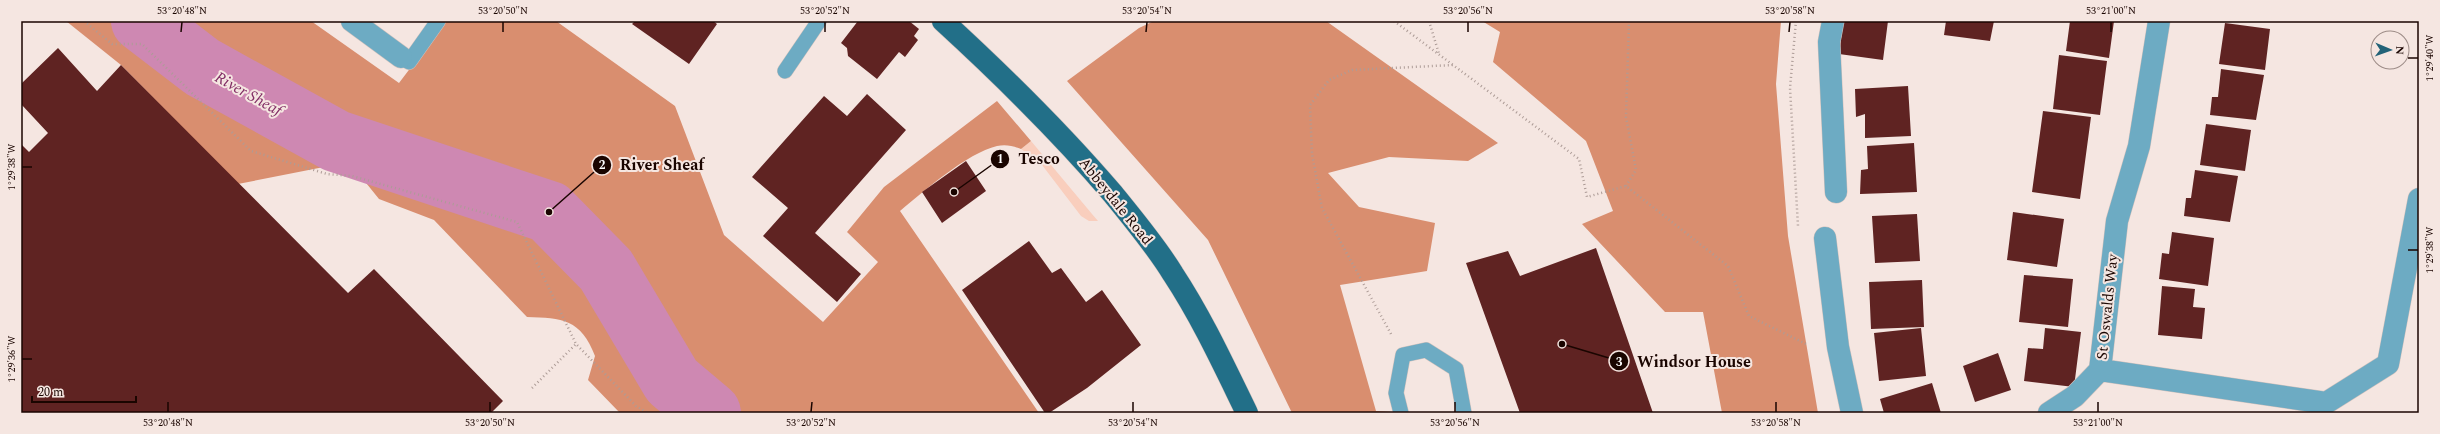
<svg xmlns="http://www.w3.org/2000/svg" width="2440" height="434" font-family="Spectral,serif">
	<style>
		.green { fill: #f9cebd }
		.forest { fill: #d98e6f }
		.lines { fill: none; stroke-linecap: round; stroke-linejoin: round }
		.river { stroke: #ce88b2; stroke-width: 62 }
		.building { fill: #5f2322 }
		.service-casing { stroke: #d2c2bd; stroke-width: 16 }
		.minor-casing { stroke: #d2c2bd; stroke-width: 23 }
		.primary-casing { stroke: #d2c2bd; stroke-width: 23 }
		.path { stroke: #ad9c97; stroke-width: 2.5; stroke-dasharray: 1 3; stroke-linecap: butt }
		.service { stroke: #6dabc3; stroke-width: 15 }
		.minor { stroke: #6dabc3; stroke-width: 22 }
		.primary { stroke: #226f88; stroke-width: 22 }
		.ticks { fill: none; stroke: #1a0500; stroke-width: 1.5 }
		.labels { text-anchor: middle; stroke-width: 4; stroke-linejoin: round; paint-order: stroke }
		.street-label { font-size: 15px; fill: #1a0500; stroke: #f5e6e1 }
		.water-label { font-size: 16px; font-style: italic; fill: #822e65; stroke: #f5e6e1 }
		.leader { fill: none; stroke: #1a0500; stroke-width: 1.5 }
		.callout-dot { fill: #1a0500; stroke: #f5e6e1; stroke-width: 1.5 }
		.mark-label { font-size: 12px; text-anchor: middle; font-weight: bold; fill: #fff }
		.callout-label { font-size: 16px; text-anchor: middle; font-weight: bold; fill: #1a0500; stroke: #f5e6e1; stroke-width: 4; stroke-linejoin: round; paint-order: stroke }
		.neatline { fill: none; stroke: #1a0500; stroke-width: 1.5 }
		.ticks-label { font-size: 10px; text-anchor: middle; fill: #1a0500 }
	</style>
	<rect width="100%" height="100%" fill="#f5e6e1"/>
	<path class="green" d="M1031 141 1092 214 1098 221H1089L1081 216 1039 161 1021 149Z"/>
	<path class="forest" d="M66 21H311L399 83 446 21H556L675 106 724 235 823 322 878 262 847 232 884 187 997 101 1031 141 1021 149C1013 146 1006 144 997 146 967 153 924 191 900 211L1039 413H620L588 380 595 356C581 319 562 318 527 317L434 220 379 199 354 168 329 166 238 184 121 65Z
		M1154 21H1326L1498 143 1468 161 1389 157 1328 173 1359 207 1435 223 1427 271 1340 285 1376 411 1408 413H1292L1208 240 1067 81 1139 28Z
		M1482 21H1781L1776 84 1788 236 1818 413H1722L1703 312H1665L1582 224 1613 211 1586 141 1493 62 1500 32Z"/>
	<g class="lines">
		<path class="river" d="M142 21 202 67 336 141 549 212 606 270 672 381 710 413"/>
	</g>
	<path class="building" d="M635 21H713L717 24 689 64 632 24Z
		M858 21H909L919 29 914 36 918 40 905 57 899 52 877 79 848 56 847 48 841 43Z
		M1839 21H1888L1883 60 1839 54 1842 31 1837 30Z
		M1946 21H1994L1990 41 1944 35Z
		M2070 21H2114L2109 58 2066 51Z
		M2225 23 2270 29 2265 70 2219 64Z
		M58 48 97 91 121 65 348 293 374 269 503 401 491 413H21V144L29 152 48 133 21 104V84Z
		M2059 55 2107 61 2100 115 2053 109Z
		M2221 69 2264 75 2256 120 2210 115 2212 97H2218Z
		M1908 86 1911 136 1865 138V114L1856 117 1855 89Z
		M867 94 906 130 815 233 861 274 837 302 763 236 788 208 752 177 824 96 847 116Z
		M2043 111 2091 117 2080 199 2032 192Z
		M2206 124 2251 130 2245 171 2200 165Z
		M1914 143 1917 192 1860 194 1861 170 1868 169 1867 146Z
		M966 161 986 191 942 223 922 192Z
		M2195 170 2238 176 2230 222 2184 216 2186 198H2191Z
		M2013 212 2064 219 2057 267 2007 260Z
		M1917 214 1920 261 1875 263 1872 216Z
		M2172 232 2214 238 2208 286 2159 279 2162 253 2169 254Z
		M1029 241 1052 273 1061 268 1086 302 1102 290 1141 345 1087 388 1049 413H1045L962 290Z
		M1596 248 1653 413H1520L1466 263 1508 251 1520 276Z
		M2024 275 2073 279 2068 327 2019 322Z
		M1922 280 1924 327 1871 329 1869 282Z
		M2162 286 2195 289 2193 307 2205 308 2202 339 2158 335Z
		M1921 328 1926 376 1879 381 1874 333Z
		M2045 328 2081 332 2074 387 2024 381 2028 348 2043 349Z
		M1998 353 2011 390 1975 402 1963 366Z
		M1932 383 1941 413H1884L1880 399Z"/>
	<g class="lines">
		<defs>
			<path id="service" d="M401 57 409 62 438 21
				M785 71 819 21
				M1401 413 1396 393 1403 355 1426 350 1456 369 1464 413"/>
			<path id="minor" d="M352 21 401 57
				M1833 21 1829 42 1836 192
				M2159 21 2139 146 2117 221 2100 370 2326 403
				M1825 238 1838 347 1852 413
				M2326 403 2388 364 2419 199
				M2049 413 2075 396 2100 370"/>
			<path id="primary" d="M943 21C1003 76 1060 132 1113 194 1134 220 1156 246 1173 274 1202 318 1224 366 1247 413"/>
		</defs>
		<use href="#service" class="service-casing"/>
		<use href="#minor" class="minor-casing"/>
		<use href="#primary" class="primary-casing"/>
		<path class="path" d="M84 21 112 44H142L251 151 327 174 352 176 517 222 576 344 636 406 648 413
			M1394 21 1453 65
			M1429 21 1439 54
			M1796 21 1790 88 1798 226
			M1626 186 1636 170 1626 117 1629 21
			M1391 334 1322 208 1312 154 1310 105 1329 80 1352 70 1453 65 1579 159 1587 197 1626 186 1728 266 1749 316 1808 345
			M532 388 576 344
			M2419 413V412"/>
		<use href="#service" class="service"/>
		<use href="#minor" class="minor"/>
		<use href="#primary" class="primary"/>
	</g>
	<path class="ticks" d="M181 32 182 22M503 32V22M825 32V22M1146 32 1147 22M1468 32V22M1789 32 1790 22M2111 32V22M2408 58H2418M22 167H32M2408 250H2418M22 359H32M168 412V402M490 412V402M811 412 812 402M1133 412V402M1455 412V402M1776 412V402M2098 412V402"/>
	<g class="labels">
		<g class="street-label">
			<text transform="translate(1116 201) rotate(51)" y="5">Abbeydale Road</text>
			<text transform="translate(2107 307) rotate(-84)" y="5">St Oswalds Way</text>
		</g>
		<g class="water-label">
			<text transform="translate(249 93) rotate(29)" y="6">River Sheaf</text>
		</g>
	</g>
	<path class="leader" d="M954 192L1000 159M549 212L602 165M1562 344L1619 361"/>
	<g class="callout-dot">
		<circle cx="954" cy="192" r="4"/>
		<circle cx="549" cy="212" r="4"/>
		<circle cx="1562" cy="344" r="4"/>
		<circle cx="1000" cy="159" r="10"/>
		<circle cx="602" cy="165" r="10"/>
		<circle cx="1619" cy="361" r="10"/>
	</g>
	<g class="mark-label">
		<text x="1000" y="163">1</text>
		<text x="602" y="169">2</text>
		<text x="1619" y="366">3</text>
	</g>
	<g class="callout-label">
		<text x="1039" y="164">Tesco</text>
		<text x="662" y="170">River Sheaf</text>
		<text x="1694" y="367">Windsor House</text>
	</g>
	<rect width="2440" height="434" fill="none" stroke="#f5e6e1" stroke-width="44"/>
	<g transform="translate(2390 50) rotate(92)"><circle r="19" fill="#f5e6e1" stroke="#9d8c87"/>
	<path d="M0-3L7 15L0 10L-7 15Z" fill="#226277"/>
	<text y="-6" font-size="11" font-weight="bold" text-anchor="middle" fill="#1a0500">N</text>
	</g>
	<path d="M32 396v6h104v-6" fill="none" stroke="#1a0500" stroke-width="2"/>
	<text x="38" y="396" font-size="12" fill="#1a0500" stroke="#f5e6e1" stroke-width="3" paint-order="stroke">20 m</text>
	<rect x="22" y="22" width="2396" height="390" class="neatline"/>
	<g class="ticks-label">
		<text x="182" y="14">53°20'48"N</text>
		<text x="503" y="14">53°20'50"N</text>
		<text x="825" y="14">53°20'52"N</text>
		<text x="1147" y="14">53°20'54"N</text>
		<text x="1468" y="14">53°20'56"N</text>
		<text x="1790" y="14">53°20'58"N</text>
		<text x="2111" y="14">53°21'00"N</text>
		<text transform="translate(2429 58) rotate(-90)" y="4">1°29'40"W</text>
		<text transform="translate(11 167) rotate(-90)" y="4">1°29'38"W</text>
		<text transform="translate(2429 250) rotate(-90)" y="4">1°29'38"W</text>
		<text transform="translate(11 359) rotate(-90)" y="4">1°29'36"W</text>
		<text x="168" y="426">53°20'48"N</text>
		<text x="490" y="426">53°20'50"N</text>
		<text x="811" y="426">53°20'52"N</text>
		<text x="1133" y="426">53°20'54"N</text>
		<text x="1455" y="426">53°20'56"N</text>
		<text x="1776" y="426">53°20'58"N</text>
		<text x="2098" y="426">53°21'00"N</text>
	</g>
</svg>
